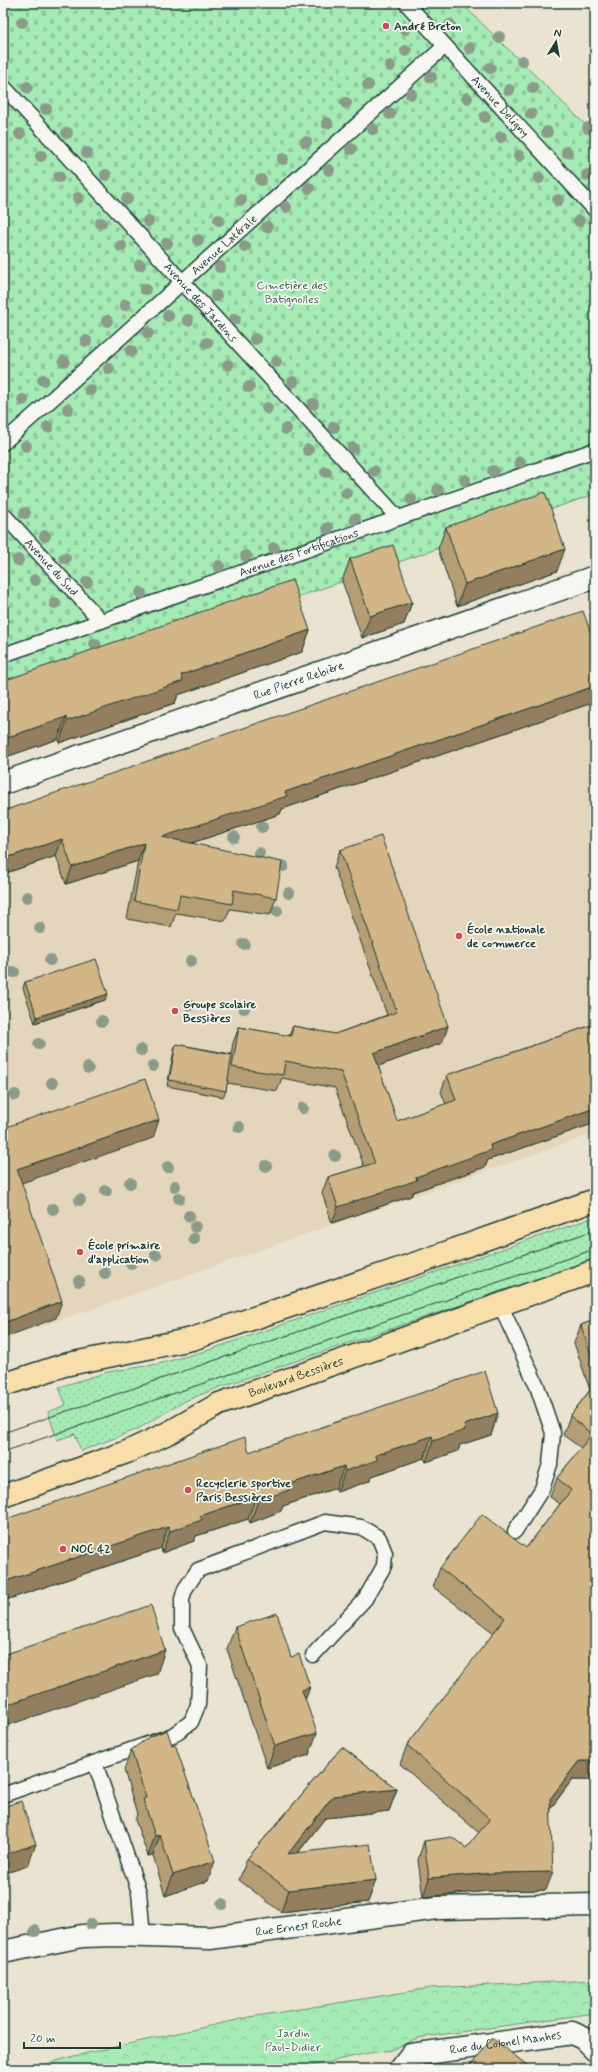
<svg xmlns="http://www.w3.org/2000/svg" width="598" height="2072" font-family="Mynerve,sans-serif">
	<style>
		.built { fill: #e4d6bc }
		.grass { fill: url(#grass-dots); stroke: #629475 }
		.cemetery { fill: url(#cemetery-stones); stroke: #629475 }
		.park { fill: url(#park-crowns); stroke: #629475 }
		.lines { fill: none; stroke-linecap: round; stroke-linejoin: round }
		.lane-casing { stroke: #1f3d34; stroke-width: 17 }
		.street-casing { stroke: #1f3d34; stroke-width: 25 }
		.primary-casing { stroke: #1f3d34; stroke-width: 25 }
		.lane { stroke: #f6f6f2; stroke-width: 14 }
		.street { stroke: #f6f6f2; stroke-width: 22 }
		.primary { stroke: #f8deab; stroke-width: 22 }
		.tram { stroke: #1f3d34; stroke-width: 1 }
		.tree { fill: #8a9b89 }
		.wall { fill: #b59d74; stroke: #1f3d34 }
		.shaded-wall { fill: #937f5e; stroke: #1f3d34 }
		.building { fill: #d2b687; stroke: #1f3d34 }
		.poi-dot { fill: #d1495b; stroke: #f6f6f2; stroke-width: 1.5 }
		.labels { text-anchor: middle; stroke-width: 3.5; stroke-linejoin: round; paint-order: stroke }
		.poi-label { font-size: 12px; font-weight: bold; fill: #1f3d34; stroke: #f6f6f2; text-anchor: start }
		.street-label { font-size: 12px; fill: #1f3d34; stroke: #f6f6f2 }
		.park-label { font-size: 12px; fill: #3a604e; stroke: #f6f6f2 }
	</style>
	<defs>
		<pattern id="grass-dots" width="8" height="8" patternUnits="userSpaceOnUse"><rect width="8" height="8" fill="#a6ebb6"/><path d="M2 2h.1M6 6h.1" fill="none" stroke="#8eca9d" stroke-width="1.8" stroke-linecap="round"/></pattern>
		<pattern id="cemetery-stones" width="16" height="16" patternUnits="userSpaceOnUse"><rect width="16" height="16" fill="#a6ebb6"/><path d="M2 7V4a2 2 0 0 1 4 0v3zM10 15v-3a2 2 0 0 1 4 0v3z" fill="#8eca9d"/></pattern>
		<pattern id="park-crowns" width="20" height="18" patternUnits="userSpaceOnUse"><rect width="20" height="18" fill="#a6ebb6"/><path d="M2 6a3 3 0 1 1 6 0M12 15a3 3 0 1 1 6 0" fill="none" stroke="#8eca9d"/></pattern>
	</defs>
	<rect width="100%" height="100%" fill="#ebe3d2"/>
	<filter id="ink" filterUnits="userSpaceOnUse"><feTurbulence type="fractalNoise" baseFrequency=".025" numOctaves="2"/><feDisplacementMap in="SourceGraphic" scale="8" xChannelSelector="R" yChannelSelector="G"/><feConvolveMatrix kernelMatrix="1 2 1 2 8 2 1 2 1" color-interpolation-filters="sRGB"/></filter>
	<g filter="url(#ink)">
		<path class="built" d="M595 622V1133L3 1340V826Z"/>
		<path class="grass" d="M595 1217V1259L220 1387 185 1401 138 1429 81 1451 75 1434 57 1440 48 1412 66 1405 59 1387 108 1372 158 1364 209 1350Z"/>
		<path class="cemetery" d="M3 3H461L595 134V494L3 699Z"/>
		<path class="park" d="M595 1980V2013L417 2038 392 2050 369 2053 297 2069H28L74 2056 250 2017 431 1988Z"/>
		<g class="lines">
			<defs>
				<g id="lane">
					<path id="s1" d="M406 3 595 210"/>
					<path id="s2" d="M3 86 398 518"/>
					<path id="s3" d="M3 443 445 46"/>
					<path id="s4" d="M3 514 101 621"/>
					<path id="s5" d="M3 655 595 450"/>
					<path d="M500 1304 537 1386 553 1433 550 1464 542 1489 515 1531"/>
					<path d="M95 1763 139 1892 143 1936"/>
					<path d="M3 1795 173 1735 191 1722 198 1705 200 1666 182 1628V1599L185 1589 198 1570 325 1522 361 1527 379 1538 385 1553 384 1566 365 1599 313 1655"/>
				</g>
				<g id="street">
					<path id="s6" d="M3 783 595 577"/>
					<path id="s7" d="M3 1952 82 1936 115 1935 210 1938 437 1908 595 1905"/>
					<path id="s8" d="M400 2069 411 2055 572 2033 583 2038 595 2050"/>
				</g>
				<g id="primary">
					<path d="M3 1385 64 1365 192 1339 423 1261 595 1200"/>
					<path id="s9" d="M3 1496 127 1452 170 1432 219 1404 595 1271"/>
				</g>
			</defs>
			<use href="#lane" class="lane-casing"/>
			<use href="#street" class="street-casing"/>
			<use href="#primary" class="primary-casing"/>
			<use href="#lane" class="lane"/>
			<use href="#street" class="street"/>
			<use href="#primary" class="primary"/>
			<path class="tram" d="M3 1433 595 1230
				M3 1452 595 1249"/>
		</g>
		<g class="tree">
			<circle cx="22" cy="22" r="6"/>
			<circle cx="450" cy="25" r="6"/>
			<circle cx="405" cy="29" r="6"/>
			<circle cx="499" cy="37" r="6"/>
			<circle cx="470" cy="48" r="6"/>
			<circle cx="406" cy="51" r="6"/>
			<circle cx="522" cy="61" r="6"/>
			<circle cx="390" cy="66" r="6"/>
			<circle cx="490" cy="68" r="6"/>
			<circle cx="431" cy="77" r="6"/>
			<circle cx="368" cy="85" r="6"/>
			<circle cx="27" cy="87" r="6"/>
			<circle cx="533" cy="88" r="6"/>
			<circle cx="509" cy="90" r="6"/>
			<circle cx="411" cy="94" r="6"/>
			<circle cx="467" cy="98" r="6"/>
			<circle cx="346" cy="103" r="6"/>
			<circle cx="46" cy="109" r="6"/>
			<circle cx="390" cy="114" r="6"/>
			<circle cx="531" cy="114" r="6"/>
			<circle cx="485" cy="117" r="6"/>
			<circle cx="327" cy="123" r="6"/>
			<circle cx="588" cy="128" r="6"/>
			<circle cx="373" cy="129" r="6"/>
			<circle cx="547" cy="132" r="6"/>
			<circle cx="67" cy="133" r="6"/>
			<circle cx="20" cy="134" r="6"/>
			<circle cx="501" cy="137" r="6"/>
			<circle cx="306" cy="142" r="6"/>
			<circle cx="351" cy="149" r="6"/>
			<circle cx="567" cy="152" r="6"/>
			<circle cx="87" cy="153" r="6"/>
			<circle cx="41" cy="156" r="6"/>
			<circle cx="519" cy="156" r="6"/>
			<circle cx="283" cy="159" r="6"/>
			<circle cx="329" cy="170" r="6"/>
			<circle cx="106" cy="175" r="6"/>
			<circle cx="587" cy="175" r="6"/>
			<circle cx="59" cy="177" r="6"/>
			<circle cx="539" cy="178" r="6"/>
			<circle cx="261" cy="180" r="6"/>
			<circle cx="309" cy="188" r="6"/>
			<circle cx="78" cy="198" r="6"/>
			<circle cx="127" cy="199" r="6"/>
			<circle cx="241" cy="200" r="6"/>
			<circle cx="558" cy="200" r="6"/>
			<circle cx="286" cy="207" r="6"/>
			<circle cx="219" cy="220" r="6"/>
			<circle cx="148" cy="221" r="6"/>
			<circle cx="579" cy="221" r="6"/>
			<circle cx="101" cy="223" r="6"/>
			<circle cx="267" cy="227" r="6"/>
			<circle cx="198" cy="240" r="6"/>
			<circle cx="167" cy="243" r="6"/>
			<circle cx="121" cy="246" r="6"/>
			<circle cx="245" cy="247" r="6"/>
			<circle cx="140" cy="265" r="6"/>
			<circle cx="220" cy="267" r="6"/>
			<circle cx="145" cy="289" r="6"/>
			<circle cx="216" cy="296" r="6"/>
			<circle cx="125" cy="305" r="6"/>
			<circle cx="168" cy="316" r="6"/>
			<circle cx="235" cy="319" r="6"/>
			<circle cx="188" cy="320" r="6"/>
			<circle cx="107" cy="321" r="6"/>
			<circle cx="148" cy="333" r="6"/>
			<circle cx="255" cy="339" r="6"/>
			<circle cx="86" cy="341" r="6"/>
			<circle cx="207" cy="343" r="6"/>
			<circle cx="131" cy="351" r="6"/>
			<circle cx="64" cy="361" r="6"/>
			<circle cx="276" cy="362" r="6"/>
			<circle cx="228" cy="365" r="6"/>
			<circle cx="109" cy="369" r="6"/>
			<circle cx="43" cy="380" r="6"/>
			<circle cx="293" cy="382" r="6"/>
			<circle cx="249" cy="387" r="6"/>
			<circle cx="90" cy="390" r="6"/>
			<circle cx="23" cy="400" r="6"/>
			<circle cx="313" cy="404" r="6"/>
			<circle cx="267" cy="408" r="6"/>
			<circle cx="68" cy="409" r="6"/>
			<circle cx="48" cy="427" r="6"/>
			<circle cx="334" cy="427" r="6"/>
			<circle cx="286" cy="429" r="6"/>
			<circle cx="26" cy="446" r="6"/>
			<circle cx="353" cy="448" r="6"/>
			<circle cx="308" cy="450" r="6"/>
			<circle cx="520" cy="462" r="6"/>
			<circle cx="374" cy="471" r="6"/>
			<circle cx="493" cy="471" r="6"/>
			<circle cx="326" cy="472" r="6"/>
			<circle cx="465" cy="480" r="6"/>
			<circle cx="438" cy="490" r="6"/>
			<circle cx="346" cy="493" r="6"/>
			<circle cx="411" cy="499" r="6"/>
			<circle cx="25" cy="513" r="6"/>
			<circle cx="355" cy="519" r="6"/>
			<circle cx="328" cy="528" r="6"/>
			<circle cx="45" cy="536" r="6"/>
			<circle cx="274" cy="548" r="6"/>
			<circle cx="246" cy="556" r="6"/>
			<circle cx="65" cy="558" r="6"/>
			<circle cx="18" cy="560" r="6"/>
			<circle cx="219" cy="566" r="6"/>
			<circle cx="35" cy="580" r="6"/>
			<circle cx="87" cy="582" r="6"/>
			<circle cx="141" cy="593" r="6"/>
			<circle cx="55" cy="603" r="6"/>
			<circle cx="95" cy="644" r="6"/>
			<circle cx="262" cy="827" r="6"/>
			<circle cx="234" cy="837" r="6"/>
			<circle cx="259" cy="853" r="6"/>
			<circle cx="283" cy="866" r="6"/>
			<circle cx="289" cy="893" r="6"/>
			<circle cx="27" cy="897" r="6"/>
			<circle cx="277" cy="911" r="6"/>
			<circle cx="40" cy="928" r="6"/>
			<circle cx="244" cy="944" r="6"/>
			<circle cx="50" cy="960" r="6"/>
			<circle cx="191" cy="961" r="6"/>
			<circle cx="14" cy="972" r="6"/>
			<circle cx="190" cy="1005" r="6"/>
			<circle cx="244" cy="1008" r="6"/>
			<circle cx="102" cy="1021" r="6"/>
			<circle cx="39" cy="1044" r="6"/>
			<circle cx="141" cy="1050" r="6"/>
			<circle cx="153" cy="1066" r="6"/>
			<circle cx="88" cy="1068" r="6"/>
			<circle cx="52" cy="1083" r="6"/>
			<circle cx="15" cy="1095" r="6"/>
			<circle cx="303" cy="1108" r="6"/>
			<circle cx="239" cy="1127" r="6"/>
			<circle cx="335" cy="1156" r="6"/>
			<circle cx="266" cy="1166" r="6"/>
			<circle cx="168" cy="1167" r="6"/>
			<circle cx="130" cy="1183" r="6"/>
			<circle cx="175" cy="1186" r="6"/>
			<circle cx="106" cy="1191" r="6"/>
			<circle cx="179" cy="1198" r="6"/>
			<circle cx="80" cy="1200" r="6"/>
			<circle cx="53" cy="1209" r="6"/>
			<circle cx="189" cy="1216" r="6"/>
			<circle cx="195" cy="1227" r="6"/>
			<circle cx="194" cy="1239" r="6"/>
			<circle cx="156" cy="1255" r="6"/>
			<circle cx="131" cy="1263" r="6"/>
			<circle cx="105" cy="1273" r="6"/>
			<circle cx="79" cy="1281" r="6"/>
			<circle cx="222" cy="1904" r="6"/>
			<circle cx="91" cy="1924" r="6"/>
			<circle cx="35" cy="1931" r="6"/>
		</g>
		<path class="wall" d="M595 488V501L592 495Z
			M446 527 557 571 457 606 438 549Z
			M350 559 412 602 404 624 362 638 342 581Z
			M310 630 302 652 178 695 175 703 59 743 58 739 3 758V681Z
			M595 645V702L282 809 280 814 191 843 276 898 270 915 230 909 225 921 176 913 171 927 127 919 138 861 66 884 56 856 3 874V811Z
			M340 850 448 1026 442 1043 378 1066 397 1121 446 1104 441 1092 447 1075 595 1024V1123L488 1160 485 1167 413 1192 411 1196 332 1223 322 1193 328 1177 364 1166 335 1088 282 1078 277 1091 227 1083 226 1091 223 1097 167 1086 174 1050 176 1044 231 1054 233 1043 239 1027 289 1036 293 1026 335 1034 387 1015 334 867Z
			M25 982 105 1000 35 1023 23 988Z
			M595 1320V1780H572L551 1808 546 1890 488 1891 423 1897 418 1860 424 1841 466 1848 479 1833 400 1764 407 1745 494 1633 433 1587 440 1568 526 1548 560 1504 550 1497 557 1478 581 1448 563 1435 570 1416 590 1390 574 1343 581 1325Z
			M498 1413 491 1435 460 1445 458 1451 426 1462 424 1458 372 1476 369 1481 337 1492 336 1488 283 1506 281 1511 250 1523 248 1519 196 1536 194 1541 162 1553 161 1548 3 1601 249 1452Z
			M235 1627 291 1657 310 1687 305 1699 309 1755 267 1768 227 1649Z
			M342 1747 397 1789 389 1811 325 1818 298 1853 376 1880 368 1902 281 1912 239 1880 247 1859Z
			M131 1750 208 1881 165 1896 153 1855 148 1856 135 1820 137 1814 124 1770Z"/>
		<path class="shaded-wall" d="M565 549 557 571 457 606 465 584Z
			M412 602 404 624 362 638 370 616Z
			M310 630 302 652 178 695 175 703 59 743 67 721 181 675Z
			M595 686V702L282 809 280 814 155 855 162 837 285 792Z
			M66 717 58 739 3 758V739Z
			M62 839 56 856 3 874V859Z
			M144 843 138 861 66 884 72 867Z
			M108 994 105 1000 35 1023 37 1017Z
			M448 1026 442 1043 368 1070 374 1053Z
			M595 1108V1123L488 1160 485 1167 413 1192 411 1196 332 1223 338 1207 416 1177 490 1145Z
			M159 1120 153 1138 10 1187 17 1169Z
			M62 1301 56 1318 3 1338V1323Z
			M498 1413 491 1435 460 1445 458 1451 426 1462 433 1441 464 1425Z
			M432 1436 424 1458 372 1476 369 1481 337 1492 345 1471 376 1455Z
			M344 1466 336 1488 283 1506 281 1511 250 1523 258 1501 287 1485Z
			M256 1497 248 1519 196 1536 194 1541 162 1553 170 1531 200 1516Z
			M168 1527 161 1548 3 1601V1582Z
			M165 1650 157 1674 3 1727V1706Z
			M310 1687 302 1709V1690Z
			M317 1733 309 1755 267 1768 275 1746Z
			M579 1761H595V1780H572L544 1817 550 1799Z
			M397 1789 389 1811 325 1818 280 1876 288 1854 333 1796Z
			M160 1835 153 1855 148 1856 155 1836Z
			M36 1844 28 1866 3 1874V1855Z
			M215 1861 208 1881 165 1896 173 1875Z
			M553 1872 546 1890 488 1891 423 1897 429 1878 495 1873Z
			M376 1880 368 1902 281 1912 289 1890Z"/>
		<path class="building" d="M545 492 565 549 465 584 446 527Z
			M393 545 412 602 370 616 350 559Z
			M292 580 310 630 181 675 183 681 67 721 66 717 3 739V681Z
			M583 611 595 645V686L285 792 287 796 162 837 282 862 276 898 234 890 232 904 180 895 177 909 134 901 144 843 72 867 62 839 3 859V811Z
			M381 836 448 1026 374 1053 397 1121 456 1100 447 1075 595 1024V1108L490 1145 491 1150 416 1177 417 1180 338 1207 328 1177 375 1163 341 1072 285 1061 283 1075 232 1067 239 1027 291 1036 293 1026 335 1034 397 1012 340 850Z
			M96 959 108 994 37 1017 25 982Z
			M176 1044 232 1055 226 1091 169 1080Z
			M145 1079 159 1120 17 1169 62 1301 3 1323V1128Z
			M595 1320V1367L581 1325Z
			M485 1371 498 1413 464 1425 465 1430 433 1441 432 1436 376 1455 377 1460 345 1471 344 1466 287 1485 289 1490 258 1501 256 1497 200 1516 202 1520 170 1531 168 1527 3 1582V1520L245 1437 249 1452Z
			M595 1384V1761H579L550 1799 553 1872 495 1873 429 1878 424 1841 452 1837 466 1848 490 1819 407 1745 505 1618 440 1568 482 1514 526 1548 571 1490 557 1478 592 1434 570 1416Z
			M151 1605 165 1650 3 1706V1655Z
			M277 1613 291 1657 299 1654 310 1687 302 1690 317 1733 275 1746 235 1627Z
			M167 1730 172 1745 175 1744 215 1861 173 1875 160 1835 155 1836 143 1799 146 1798 131 1750 149 1737Z
			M342 1747 397 1789 333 1796 288 1854 370 1844 376 1880 289 1890 247 1859Z
			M21 1801 36 1844 3 1855V1807Z
			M492 2038 532 2069H468Z"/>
	</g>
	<g class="poi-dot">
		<circle cx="386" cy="26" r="4"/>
		<circle cx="459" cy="936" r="4"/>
		<circle cx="175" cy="1011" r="4"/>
		<circle cx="80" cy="1252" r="4"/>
		<circle cx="188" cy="1490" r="4"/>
		<circle cx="63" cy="1549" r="4"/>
	</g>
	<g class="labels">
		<g class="poi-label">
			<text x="394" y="30">André Breton</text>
			<text x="467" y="933">École nationale<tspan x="467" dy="14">de commerce</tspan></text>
			<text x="183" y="1008">Groupe scolaire<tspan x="183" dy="14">Bessières</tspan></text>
			<text x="88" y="1249">École primaire<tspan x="88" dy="14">d'application</tspan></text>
			<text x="196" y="1487">Recyclerie sportive<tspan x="196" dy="14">Paris Bessières</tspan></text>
			<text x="71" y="1553">NOC 42</text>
		</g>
		<g class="street-label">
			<text dy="4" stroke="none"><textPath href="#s1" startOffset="140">Avenue Deligny</textPath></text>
			<text dy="4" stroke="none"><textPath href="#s3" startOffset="297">Avenue Latérale</textPath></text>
			<text dy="4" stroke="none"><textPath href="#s2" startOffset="293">Avenue des Jardins</textPath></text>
			<text dy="4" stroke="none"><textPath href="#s5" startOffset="313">Avenue des Fortifications</textPath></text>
			<text dy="4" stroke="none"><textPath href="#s4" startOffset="72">Avenue du Sud</textPath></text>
			<text dy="4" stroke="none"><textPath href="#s6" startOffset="313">Rue Pierre Rebière</textPath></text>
			<text dy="4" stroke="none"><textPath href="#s9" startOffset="317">Boulevard Bessières</textPath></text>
			<text dy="4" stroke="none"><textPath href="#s7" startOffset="298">Rue Ernest Roche</textPath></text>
			<text dy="4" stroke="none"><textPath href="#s8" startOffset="113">Rue du Colonel Manhes</textPath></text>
		</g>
		<g class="park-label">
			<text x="292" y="289">Cimetière des<tspan x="292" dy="14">Batignolles</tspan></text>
			<text x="293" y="2037">Jardin<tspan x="293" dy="14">Paul-Didier</tspan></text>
		</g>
	</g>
	<rect width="598" height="2072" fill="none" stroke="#f6f6f2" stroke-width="16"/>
	<rect x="8" y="8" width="582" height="2056" fill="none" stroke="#1f3d34" stroke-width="1.5" filter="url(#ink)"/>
	<g transform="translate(556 42) rotate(11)" stroke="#f6f6f2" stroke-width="3" paint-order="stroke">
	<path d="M0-3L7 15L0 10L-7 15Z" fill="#1f3d34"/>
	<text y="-6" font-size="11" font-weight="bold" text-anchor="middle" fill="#1f3d34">N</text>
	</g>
	<path d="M24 2042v6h96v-6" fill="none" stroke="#1f3d34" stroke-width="2"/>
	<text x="30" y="2042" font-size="12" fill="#1f3d34" stroke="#f6f6f2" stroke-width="3" paint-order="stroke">20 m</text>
</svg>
